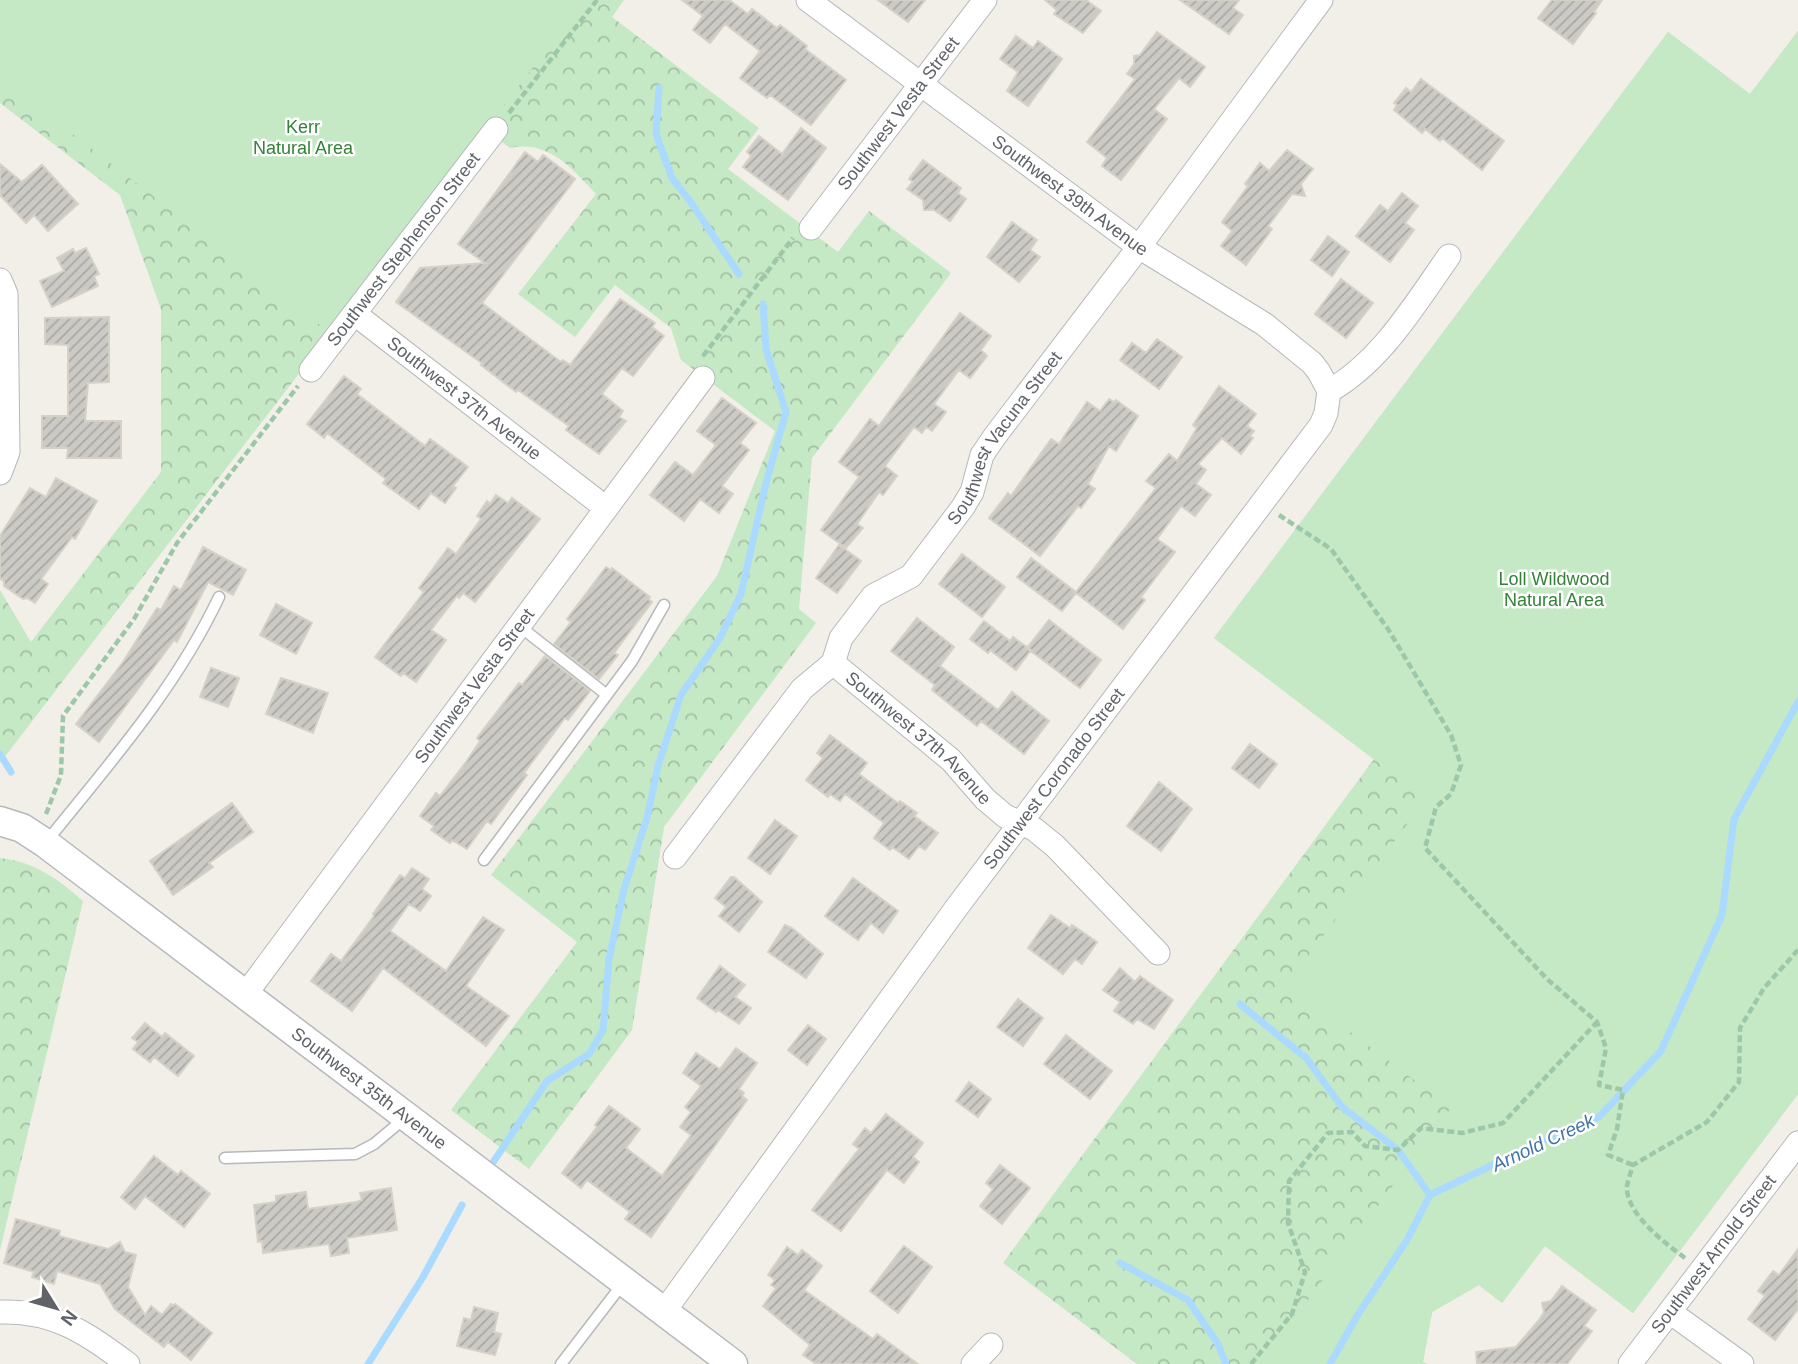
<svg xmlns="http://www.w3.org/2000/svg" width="1798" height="1364" font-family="Helvetica,sans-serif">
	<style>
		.forest { fill: url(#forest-crowns) }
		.park { fill: #c5e8c5 }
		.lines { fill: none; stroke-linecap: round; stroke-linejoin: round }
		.stream { stroke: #aadaff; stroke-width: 7 }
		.building { fill: url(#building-hatch); stroke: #d6d1c6; stroke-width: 2 }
		.service-casing { stroke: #b5b8bc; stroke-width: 13 }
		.minor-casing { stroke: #b5b8bc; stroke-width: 25 }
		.tertiary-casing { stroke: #b5b8bc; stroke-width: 31 }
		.path { stroke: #9cc7a9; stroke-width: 4.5; stroke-dasharray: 7 3.5; stroke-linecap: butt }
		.service { stroke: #fff; stroke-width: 10 }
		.minor { stroke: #fff; stroke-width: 23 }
		.tertiary { stroke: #fff; stroke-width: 28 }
		.labels { text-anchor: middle; stroke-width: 5; stroke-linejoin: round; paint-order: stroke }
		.street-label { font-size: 18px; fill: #5f6368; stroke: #fff }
		.park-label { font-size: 18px; fill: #348238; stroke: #fff }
		.water-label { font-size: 19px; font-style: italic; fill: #4174aa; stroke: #fff }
	</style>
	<defs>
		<pattern id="forest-crowns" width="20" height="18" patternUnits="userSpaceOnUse" patternTransform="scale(1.75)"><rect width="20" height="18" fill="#c5e8c5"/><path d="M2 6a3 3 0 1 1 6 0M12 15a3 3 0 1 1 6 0" fill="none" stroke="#a3c0a4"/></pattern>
		<pattern id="building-hatch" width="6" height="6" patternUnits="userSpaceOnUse" patternTransform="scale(1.75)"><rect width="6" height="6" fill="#cccac5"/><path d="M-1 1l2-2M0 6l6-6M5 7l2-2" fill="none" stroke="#a9a8a4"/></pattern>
	</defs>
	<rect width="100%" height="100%" fill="#f1efe8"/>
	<path class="forest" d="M0 0H624L612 17 759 128 728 169 838 252 869 211 951 273 812 458 799 609 816 623 664 827 632 1030 529 1169 451 1110 577 942 491 875 717 576 775 431 681 360 671 328 615 285 575 337 518 294 596 194C571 168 549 140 510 148L486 130 0 763V590L31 642 161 472V309L120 195 0 103Z
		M1798 31V1094L1633 1313 1545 1246 1502 1303 1479 1285 1432 1312 1423 1362 1427 1364H1137L1003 1263 1374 759 1214 638 1668 32 1750 94Z
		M0 858C35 862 58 879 83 901L0 1250Z"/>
	<path class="park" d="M0 0H585L329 332 0 78Z
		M1798 31V1094L1633 1313 1545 1246 1502 1303 1479 1285 1432 1312 1423 1362 1427 1364H1260L1451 1108 1287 984 1426 799 1214 638 1668 32 1750 94Z"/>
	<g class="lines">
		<path class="stream" d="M659 88 656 134 672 178 690 201 739 274
			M0 754 11 772
			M1240 1004 1306 1058 1342 1107 1398 1150 1430 1195
			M494 1161 547 1081 589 1054 603 1030 609 959 624 889 647 818 658 766 681 695 720 638 741 594 766 483 786 412 766 349 763 304
			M1120 1263 1188 1300 1218 1344 1226 1364
			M368 1364 423 1277 462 1205
			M1330 1364 1357 1316 1407 1240 1430 1195 1526 1149 1599 1117 1661 1051 1722 915 1734 819 1798 702"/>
	</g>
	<path class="building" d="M682 0H729L748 14 752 9 777 28 780 25 807 46 805 49 846 80 811 125 770 95 767 98 740 78 760 51 725 24 710 43 693 30 703 16Z
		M878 0H925L908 22Z
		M1045 0H1086L1101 11 1083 33 1054 14 1057 10Z
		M1180 0H1239L1233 8 1243 15 1229 34Z
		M1552 0H1602L1594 12 1596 13 1573 44 1538 18Z
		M1157 32 1205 67 1190 87 1179 78 1154 109 1167 119 1121 180 1102 166 1107 158 1087 142 1135 79 1127 74 1134 64V56L1140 55Z
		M1016 36 1033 48 1038 41 1062 59 1028 106 1007 91 1018 72 1000 59Z
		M1421 79 1504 141 1482 170 1442 138 1440 141 1425 129 1422 133 1394 110 1397 105 1394 103 1406 88 1411 92Z
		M801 128 826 148 788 200 743 167 751 156 747 152 759 136 782 154Z
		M1287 150 1313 169 1301 184 1305 196 1292 194 1268 226 1272 229 1246 265 1221 246 1232 231 1222 222 1248 186 1245 184 1260 163 1269 171Z
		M525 152 538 162 543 155 575 179 482 303 561 362 563 360 570 365 620 299 655 323 652 327 664 336 633 376 622 368 602 394 623 411 619 417 626 421 599 454 566 430 569 426 518 390 516 392 481 365 483 364 396 302 420 268 485 263 458 244Z
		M923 160 961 188 958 193 966 199 950 221 934 210H924L923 200 907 189 913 182 909 179Z
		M0 164 22 182 42 165 78 204 48 231 34 215 26 223 0 195Z
		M1402 193 1418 206 1405 223 1414 230 1390 262 1356 236 1380 205 1388 211Z
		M1012 222 1037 240 1030 250 1040 257 1019 282 987 257Z
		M1328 236 1349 252 1332 276 1311 260Z
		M86 248 99 274 94 276 98 286 52 307 40 281 64 271 57 258 73 249 75 253Z
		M1341 279 1373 303 1346 338 1315 314Z
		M960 313 991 336 981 350 987 356 970 378 959 370 934 404 946 412 932 431 926 427 922 433 914 427 885 466 897 476 883 495 879 492 857 524 863 528 846 548 821 530 859 477 839 462 870 419 879 426Z
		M109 317V382L88 383 85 421H121V458H67L68 448H42V416H68V345L45 344V318Z
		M1157 339 1182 357 1159 389 1120 360 1132 343 1146 353Z
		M344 376 361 389 357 394 425 446 430 439 468 467 453 486 456 488 445 503 431 493 419 509 383 483 386 479 327 433 324 438 307 424Z
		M1219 386 1256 414 1247 426 1254 431 1250 436 1253 438 1241 454 1222 438 1198 464 1206 470 1196 484 1211 495 1195 516 1181 506 1157 539 1175 552 1141 597 1145 600 1123 629 1076 593 1062 611 1017 577 1031 558 1076 592 1156 488 1146 481 1169 454 1177 461 1197 428 1193 425Z
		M722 398 756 423 740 443 749 450 722 486 733 494 719 513 700 499 684 521 650 495 675 462 693 475 716 445 697 431Z
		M1109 399 1114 402 1116 400 1138 416 1116 451 1109 446 1088 484 1095 489 1081 508 1078 506 1040 556 989 518 1008 493 1011 496 1051 439 1059 444 1087 402 1100 411Z
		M56 478 97 501 75 539 72 537 41 579 48 584 35 603 27 598 23 599 4 586V581L0 579V536L30 488 46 497Z
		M496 495 508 503 512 498 540 519 475 602 463 593 459 598 457 596 431 630 446 640 416 682 403 673 401 676 375 657 424 592 419 588 448 548 456 554 481 519 477 516 487 501 490 504Z
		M839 545 861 561 837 593 816 578Z
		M203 547 246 570 233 595 208 582 177 642 174 640 99 742 76 724 123 662 157 608 161 610 174 586 181 590Z
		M962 554 1005 587 982 617 939 584Z
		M606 567 611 570 612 568 650 597 648 599 652 602 614 653 618 655 599 679 554 644 571 622 567 619Z
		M276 604 312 623 296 654 260 635Z
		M917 618 954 647 940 666 998 710 1012 692 1049 721 1024 754 981 721 977 726 958 711 932 690 935 685 891 651Z
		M1049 620 1101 660 1080 688 1027 648Z
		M984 621 1010 641 1013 637 1031 650 1016 670 990 650 988 653 970 639Z
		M545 656 590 691 568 720 565 718 524 773 527 775 491 824 487 821 467 849 452 840 450 843 431 830 434 826 420 816 436 793 440 796 466 762 480 741 477 738 519 683 522 685Z
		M211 668 239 678 228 707 200 697Z
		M281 678 328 693 313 733 266 714Z
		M830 735 867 763 859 774 898 803 900 801 917 813 914 816 938 833 925 850 919 846 909 859 892 847 890 850 874 838 884 823 845 794 840 801 830 794 828 797 806 780 823 758 817 753Z
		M1250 744 1277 764 1259 788 1232 768Z
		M1159 782 1192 809 1161 851 1127 826Z
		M232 803 253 832 209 863 213 867 173 895 150 861Z
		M775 820 797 836 770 874 748 858Z
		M412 868 429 879 422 889 431 896 420 911 409 904 390 931 446 971 483 917 504 930 466 986 509 1016 486 1046 383 968 352 1011 311 981 331 954 341 961 374 916 373 914 400 875 405 878Z
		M731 877H734L762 902 739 932 719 916 726 907 715 898Z
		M853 878 898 911 883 933 871 923 858 940 825 916Z
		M1051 915 1070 928 1072 925 1097 942 1082 964 1075 959 1063 974 1028 948Z
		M785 925 792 928 823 954 806 978 768 952Z
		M720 966 745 985 735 997 751 1008 739 1024 718 1010 716 1012 697 998Z
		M1120 968 1135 982 1140 976 1173 1000 1154 1029 1137 1019 1133 1024 1114 1011 1120 1002 1103 990Z
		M1018 999 1043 1018 1023 1046 997 1027Z
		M145 1023 162 1037 165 1033 194 1056 178 1076 154 1057 150 1062 133 1049 138 1042 132 1038Z
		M808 1025 826 1039 807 1065 788 1050Z
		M1066 1035 1112 1071 1090 1099 1044 1064Z
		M736 1048 757 1063 739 1089 744 1093 742 1096 747 1100 651 1237 625 1219 630 1212 587 1180 581 1188 562 1173 597 1127 595 1125 609 1106 640 1129 626 1148 662 1176 691 1135 680 1127 691 1112 685 1107 701 1086 683 1073 696 1053 720 1069Z
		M969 1082 991 1099 978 1117 956 1101Z
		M886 1114 923 1143 913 1157 919 1162 904 1183 887 1170 841 1231 812 1210 859 1149 853 1144 865 1128 871 1133Z
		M154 1156 178 1175 181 1171 210 1194 184 1227 145 1196 135 1209 121 1197Z
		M1000 1165 1030 1188 1002 1224 980 1206 993 1189 986 1183Z
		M391 1188 397 1230 347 1238 349 1253 331 1256 329 1244 263 1253 262 1241 258 1242 254 1205 276 1202V1196L306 1192 308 1209 356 1202 362 1200 360 1193Z
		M16 1219 60 1231 59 1236 108 1249 120 1242 125 1252 136 1255 128 1287 145 1315 151 1306 162 1315 171 1304 173 1306 175 1304 212 1333 191 1360 168 1342 164 1347 115 1309 100 1284 57 1271 54 1284 32 1277 34 1272 4 1263Z
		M904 1246 932 1267 898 1313 870 1291Z
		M787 1247 798 1255 802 1250 822 1266 804 1290 873 1339 877 1334 918 1364H816L803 1355 810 1345 763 1306 776 1288 771 1285 775 1280 768 1275Z
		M1798 1249V1309L1775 1340 1748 1319 1765 1296 1758 1291 1773 1271 1779 1275Z
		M1562 1286 1596 1310 1584 1326 1592 1331 1567 1364H1477L1476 1352 1516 1347 1539 1320 1544 1312 1542 1303 1551 1301Z
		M474 1307 498 1313 494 1332 501 1334 495 1355 457 1346 464 1318 471 1320Z"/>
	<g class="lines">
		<defs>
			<path id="service" d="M518 625 607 695
				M47 841C110 763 176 688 219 597
				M484 860 632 661 664 605
				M225 1158 355 1154 374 1144 405 1118
				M561 1364 624 1282"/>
			<g id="minor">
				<path id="s1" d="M808 0 1139 247 1264 324 1312 363 1319 372 1329 391"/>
				<path id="s2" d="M811 228 985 0"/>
				<path d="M0 280 6 294 8 452 0 473"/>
				<path id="s3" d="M355 314 606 508"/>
				<path id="s4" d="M311 370 496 129"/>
				<path d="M1329 391C1381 362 1415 304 1449 256"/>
				<path id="s5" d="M833 663 951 760 985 799 1005 816 1034 829 1055 846 1158 953"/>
				<path id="s6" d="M675 857 802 689 833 663 841 638 873 596 911 576 963 507 972 492 982 455 995 436 1139 247 1321 0"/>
				<path id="s7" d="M245 995 703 378"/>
				<path d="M0 1312C54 1310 86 1333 128 1364"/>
				<path d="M1670 1312 1742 1364"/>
				<path id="s8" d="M663 1313 957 907 1321 425 1326 413 1329 391"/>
				<path d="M973 1364 991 1345"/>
				<path id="s9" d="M1630 1364 1798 1143"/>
			</g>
			<g id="tertiary">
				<path id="s10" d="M0 821 22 828 45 843 733 1364"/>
			</g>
		</defs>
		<use href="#service" class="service-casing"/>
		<use href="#minor" class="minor-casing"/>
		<use href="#tertiary" class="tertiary-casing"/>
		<path class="path" d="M509 113 597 0
			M703 356 793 238
			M1279 515 1331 549 1388 629 1451 735 1461 765 1451 794 1436 807 1425 848 1547 979 1597 1022 1606 1048 1599 1085 1623 1090 1617 1129 1608 1155 1633 1165
			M46 814 61 775 63 716 134 619 177 543 298 386
			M1685 1258C1665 1243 1625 1213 1627 1186 1628 1180 1631 1172 1633 1165L1707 1122 1739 1082 1740 1028 1764 988 1798 950
			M1251 1364 1292 1314 1305 1272 1288 1223 1289 1181 1328 1133 1352 1132 1365 1146 1398 1150 1421 1128 1462 1133 1503 1123 1597 1022"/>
		<use href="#service" class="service"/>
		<use href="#minor" class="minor"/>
		<use href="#tertiary" class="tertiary"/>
	</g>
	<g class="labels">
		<g class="street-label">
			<text dy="6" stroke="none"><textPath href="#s2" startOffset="144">Southwest Vesta Street</textPath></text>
			<text dy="6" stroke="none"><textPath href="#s1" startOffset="327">Southwest 39th Avenue</textPath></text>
			<text dy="6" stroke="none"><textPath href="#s4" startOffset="152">Southwest Stephenson Street</textPath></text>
			<text dy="6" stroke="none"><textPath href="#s3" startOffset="138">Southwest 37th Avenue</textPath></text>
			<text dy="6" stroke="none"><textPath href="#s6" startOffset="541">Southwest Vacuna Street</textPath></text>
			<text dy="6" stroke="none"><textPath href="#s7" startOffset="385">Southwest Vesta Street</textPath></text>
			<text dy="6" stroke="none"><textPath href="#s5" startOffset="114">Southwest 37th Avenue</textPath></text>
			<text dy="6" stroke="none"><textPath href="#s8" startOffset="662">Southwest Coronado Street</textPath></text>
			<text dy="6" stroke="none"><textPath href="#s10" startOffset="457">Southwest 35th Avenue</textPath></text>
			<text dy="6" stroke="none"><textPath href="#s9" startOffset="138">Southwest Arnold Street</textPath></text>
		</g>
		<g class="park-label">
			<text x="303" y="133">Kerr<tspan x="303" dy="21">Natural Area</tspan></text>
			<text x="1554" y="585">Loll Wildwood<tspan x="1554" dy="21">Natural Area</tspan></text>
		</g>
		<g class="water-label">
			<text transform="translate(1543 1142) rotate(-25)" y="7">Arnold Creek</text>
		</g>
	</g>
	<g transform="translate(56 1308) rotate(127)" stroke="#ffffff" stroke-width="5" paint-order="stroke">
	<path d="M0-5L12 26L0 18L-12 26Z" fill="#5f6368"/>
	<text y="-10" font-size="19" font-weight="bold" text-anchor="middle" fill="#5f6368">N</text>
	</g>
</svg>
